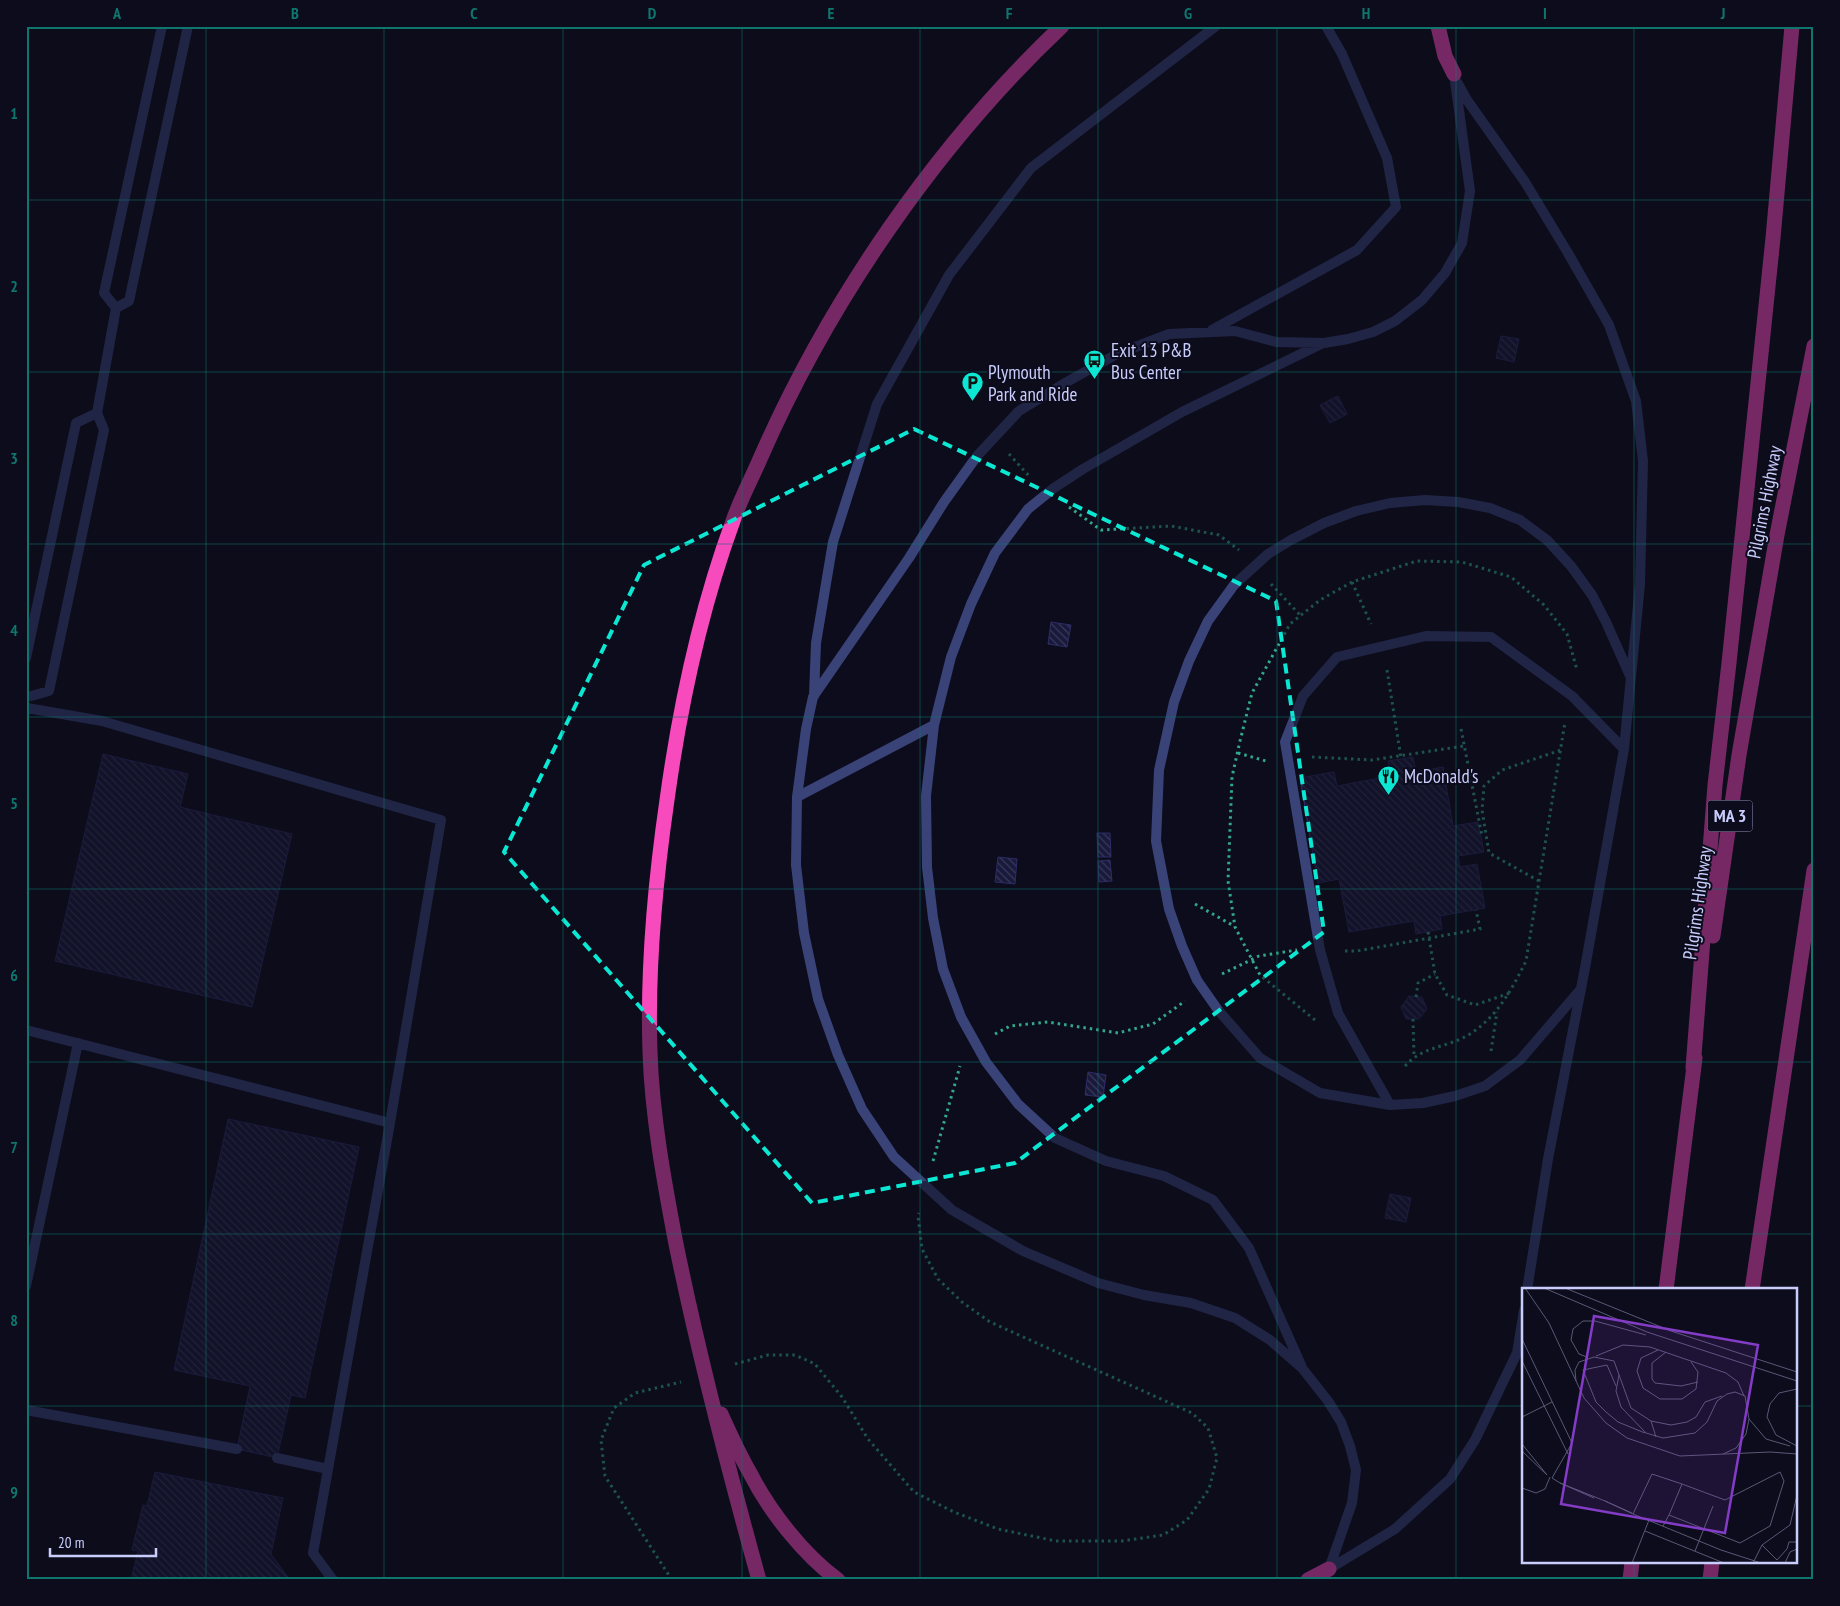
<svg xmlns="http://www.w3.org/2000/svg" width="1840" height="1606" font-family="'PT Sans Narrow',sans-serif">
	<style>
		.building { fill: url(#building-back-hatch); stroke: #2d2c66 }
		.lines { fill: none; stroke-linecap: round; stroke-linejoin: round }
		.path { stroke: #32a78a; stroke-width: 3; stroke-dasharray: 2.5 4; stroke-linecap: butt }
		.service { stroke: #394378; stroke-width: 10 }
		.motorway { stroke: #f64abd; stroke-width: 15 }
		.marked { fill: none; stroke: #0be7d3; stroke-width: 4; stroke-dasharray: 10 6; stroke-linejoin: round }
		.grid { fill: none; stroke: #0f766e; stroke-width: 1; stroke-opacity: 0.55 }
		.labels { text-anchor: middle; stroke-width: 4; stroke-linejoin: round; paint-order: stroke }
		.shield { fill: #0c0c1c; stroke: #9093b9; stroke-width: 1 }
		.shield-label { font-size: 18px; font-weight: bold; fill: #c9cdfc }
		.poi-label { font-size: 19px; fill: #c9cdfc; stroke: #0c0c1c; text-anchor: start }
		.street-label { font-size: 19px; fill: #c9cdfc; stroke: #0c0c1c }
		.inset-road { fill: none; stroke: #585976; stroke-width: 1 }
		.view { fill: #833cc5; fill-opacity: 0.15; stroke: #833cc5; stroke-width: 2.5 }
		.inset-edge { fill: none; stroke: #c9cdfc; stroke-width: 2.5 }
		.neatline { fill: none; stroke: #0f766e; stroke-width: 2 }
		.grid-label { font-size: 16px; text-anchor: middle; font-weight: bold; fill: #0f766e }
	</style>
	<defs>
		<pattern id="building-back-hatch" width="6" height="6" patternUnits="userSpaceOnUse" patternTransform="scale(1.25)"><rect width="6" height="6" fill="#19193c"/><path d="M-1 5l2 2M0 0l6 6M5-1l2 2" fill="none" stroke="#393959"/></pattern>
	</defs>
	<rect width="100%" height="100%" fill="#0c0c1c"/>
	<path class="building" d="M1501 336 1519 339 1514 362 1496 358Z
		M1338 396 1347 414 1330 423 1320 405Z
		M1051 622 1071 625 1067 647 1048 644Z
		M103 754 188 774 180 807 292 834 252 1007 55 961Z
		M1413 757 1416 772 1443 767 1453 826 1478 822 1484 852 1458 856 1460 867 1477 864 1485 908 1440 916 1442 929 1416 934 1414 921 1349 932 1339 879 1318 883 1300 778 1334 772 1337 786 1391 776 1388 761Z
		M1097 833H1110L1111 857H1098Z
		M998 857 1017 859 1015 884 995 882Z
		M1110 860 1112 881 1099 882 1098 861Z
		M1409 996 1422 997 1427 1009 1419 1019H1406L1401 1007Z
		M1088 1072 1106 1075 1103 1097 1085 1095Z
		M228 1119 359 1147 305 1398 291 1395 277 1458 237 1449 250 1386 174 1370Z
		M1390 1194 1411 1198 1406 1222 1385 1218Z
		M155 1472 283 1498 271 1554 290 1580H131L138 1551 132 1550 143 1505 147 1506Z"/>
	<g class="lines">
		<path class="path" d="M1009 454 1030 477
			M1069 507 1101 530 1171 526 1219 535 1239 550
			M1352 582 1371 624
			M1271 584 1300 615
			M1387 670 1401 758
			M1461 729 1482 836
			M1238 753 1266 761
			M1312 757 1372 760 1464 746
			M1539 881 1489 853 1482 810 1484 786 1502 770 1561 750
			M1195 904 1234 926
			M1428 932 1435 974 1447 995 1475 1005 1510 993
			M1345 951H1357L1480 929 1476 910
			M1222 974 1259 956 1297 950
			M1416 997 1418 983 1435 974
			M1413 1019 1414 1056
			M1315 1020 1260 975 1235 927 1228 881 1232 777 1240 741 1252 693 1290 624 1320 600 1352 582 1417 561 1462 562 1511 577 1544 605 1567 634 1577 670
			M995 1034 1010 1026 1048 1022 1118 1033 1153 1024 1185 1001
			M1491 1051 1497 1012
			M1405 1066C1424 1045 1448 1048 1470 1034 1498 1016 1512 989 1526 961L1565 722
			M933 1161 960 1066
			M735 1364 768 1355H795L815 1364 842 1397 868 1439 914 1492 954 1512 998 1529 1056 1541H1122L1163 1535 1187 1520 1209 1489 1217 1458 1208 1428 1192 1413 990 1322 962 1302 938 1279 922 1249 918 1216 919 1213
			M672 1580 605 1476 601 1440 614 1408 635 1393 681 1382"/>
		<path class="service" d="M1457 82 1467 100 1525 182 1568 253 1609 325 1636 401 1643 461 1640 584 1624 749 1585 968 1548 1159 1527 1290
			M116 308 129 301 188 26
			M1212 330 1357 250 1396 207 1387 158 1342 54 1326 26
			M97 413 116 308 104 293 162 26
			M26 658 76 423 97 413 104 430 49 691 31 696
			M814 696 816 643 833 542 877 404 949 275 1031 168 1216 26
			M26 711 27 708 102 721 441 820 390 1123
			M797 797 934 725
			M1581 989 1520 1060 1485 1086 1455 1096 1423 1103 1390 1105 1320 1093 1260 1058 1218 1010 1197 980 1182 946 1169 909 1156 841 1159 770 1174 702 1189 661 1208 621 1234 585 1268 554 1291 540 1324 523 1356 511 1390 503 1425 500 1458 502 1490 508 1520 520 1547 540 1571 566 1592 595 1606 622 1631 678
			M26 1030 390 1123 313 1553 333 1580
			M1390 1105 1338 1013 1320 950 1285 742 1303 696 1337 657 1426 636 1491 637 1572 696 1624 749
			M26 1286 78 1043
			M1301 1365 1249 1248 1213 1200 1164 1176 1106 1161 1055 1138 1018 1104 986 1062 961 1017 943 969 933 918 927 867 926 796 934 725 951 657 971 604 995 553 1028 509 1054 488 1083 469 1182 412 1321 344
			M26 1410 237 1449
			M277 1458 328 1469
			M1329 1569 1352 1503 1356 1470 1350 1446 1341 1422 1328 1401 1302 1368 1270 1340 1235 1318 1191 1303 1144 1295 1098 1283 1023 1251 952 1210 894 1157 862 1109 838 1055 818 999 804 933 796 865 797 797 806 729 813 697 909 558 944 502 977 456 1019 411 1065 383 1117 354 1169 334 1235 331 1276 342 1324 343 1348 339 1373 332 1395 321 1422 300 1445 273 1462 243 1470 191 1454 74
			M1329 1569 1395 1529 1450 1479 1475 1440 1517 1353 1524 1310"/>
		<path class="motorway" d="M1438 26 1445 56 1454 74
			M1713 936 1739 755 1777 535 1814 346
			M1693 1068 1715 785 1729 663 1773 238 1792 26
			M1666 1290 1695 1058
			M1752 1290 1814 870
			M721 1414C730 1434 739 1454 750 1473 770 1512 803 1554 838 1580
			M759 1580C728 1468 699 1357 676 1244 664 1181 652 1116 650 1052 647 967 655 883 667 800 680 705 700 611 733 521 740 500 751 480 760 459 829 301 936 145 1062 26
			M1308 1580 1329 1569
			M1630 1580 1632 1562
			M1710 1580 1712 1562"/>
	</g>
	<path d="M0 0H1840V1606H0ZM914 429 1276 601 1324 932 1015 1163 812 1203 504 852 644 565Z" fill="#0c0c1c" fill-opacity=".55" fill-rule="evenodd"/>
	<path class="marked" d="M914 429 1276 601 1324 932 1015 1163 812 1203 504 852 644 565Z"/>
	<path class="grid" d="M206 26V1580M384 26V1580M563 26V1580M742 26V1580M920 26V1580M1098 26V1580M1277 26V1580M1456 26V1580M1634 26V1290M26 200H1814M26 372H1814M26 544H1814M26 717H1814M26 889H1814M26 1062H1814M26 1234H1814M26 1406H1524M1796 1406H1814M1634 1562V1580"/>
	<defs>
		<symbol id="bus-pin" viewBox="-11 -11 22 30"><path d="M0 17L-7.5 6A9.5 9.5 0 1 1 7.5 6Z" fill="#0be7d3" stroke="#0c0c1c"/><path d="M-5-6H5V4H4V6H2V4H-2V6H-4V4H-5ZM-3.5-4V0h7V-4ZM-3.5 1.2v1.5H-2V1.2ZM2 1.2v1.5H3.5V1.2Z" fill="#111"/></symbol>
		<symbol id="parking-pin" viewBox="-11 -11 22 30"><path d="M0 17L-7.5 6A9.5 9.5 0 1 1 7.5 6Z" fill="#0be7d3" stroke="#0c0c1c"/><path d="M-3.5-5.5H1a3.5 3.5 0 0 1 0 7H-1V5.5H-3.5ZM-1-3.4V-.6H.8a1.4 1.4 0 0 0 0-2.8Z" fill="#111"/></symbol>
		<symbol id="restaurant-pin" viewBox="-11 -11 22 30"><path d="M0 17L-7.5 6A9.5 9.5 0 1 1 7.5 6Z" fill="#0be7d3" stroke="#0c0c1c"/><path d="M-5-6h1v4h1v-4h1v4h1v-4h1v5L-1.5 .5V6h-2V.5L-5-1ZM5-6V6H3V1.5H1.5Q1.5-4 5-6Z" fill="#111"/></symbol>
	</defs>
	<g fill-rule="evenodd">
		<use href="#bus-pin" x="1082" y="348" width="25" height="34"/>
		<use href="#parking-pin" x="960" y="370" width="25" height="34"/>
		<use href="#restaurant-pin" x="1376" y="764" width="25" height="34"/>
	</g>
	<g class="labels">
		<rect class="shield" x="1707.5" y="800.5" width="45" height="31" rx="4"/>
		<g class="shield-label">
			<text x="1730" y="822">MA 3</text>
		</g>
		<g class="poi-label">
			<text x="1111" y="357">Exit 13 P&amp;B<tspan x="1111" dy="22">Bus Center</tspan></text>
			<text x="988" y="379">Plymouth<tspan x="988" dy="22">Park and Ride</tspan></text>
			<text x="1404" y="783">McDonald's</text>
		</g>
		<g class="street-label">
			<text transform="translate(1764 502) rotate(-79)" y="7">Pilgrims Highway</text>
			<text transform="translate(1697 903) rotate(-82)" y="7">Pilgrims Highway</text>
		</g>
	</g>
	<g transform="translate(1522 1288)">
		<rect width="275" height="275" fill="#0c0c1c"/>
		<path class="inset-road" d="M3 0 27 35 62 110 84 135 105 150 158 168 248 164 275 166M22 0 125 44 275 93M43 0 149 43 275 84M0 51 50 155 30 190 38 195M136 62 119 70 115 83 121 100 138 111H160L174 101 176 84 169 74M144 64 130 75V91L133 95 159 98 176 94M74 68 101 57 128 59 204 85 216 94 222 108M65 69 57 66 49 52 51 41 61 33H73L124 47M72 69 92 73 109 120 129 133 149 137 165 134 174 129 183 114 200 108M0 73 46 166M97 87 94 103 99 119 124 145 141 150 173 145 185 134 195 113 205 106 213 104 223 108M54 93 53 82 57 74 72 69M94 98 85 77 61 82 74 114 84 124 96 134 123 145M275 101 257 105 248 116 245 129 254 147 275 158M0 129 30 114M227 131 244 151 268 158M129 133 134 149M0 156 25 187 0 163M201 166 214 160 224 146 227 131 223 108M160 196 130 186 111 226 199 262 239 275M0 200 14 205 23 201 28 189M72 210 38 195 83 213M110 225 83 213 111 226M141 238 147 227 160 196 203 212 258 184 262 193 248 238 218 255 147 227M123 243 202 275M240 257 255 272 265 261 267 254H275M173 263 191 218M110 275 127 232M231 275 240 257 268 237 275 207M263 275 268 264 275 261"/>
		<path class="view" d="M72 28 236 57 203 245 39 216Z"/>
		<rect width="275" height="275" class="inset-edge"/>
	</g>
	<rect width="1840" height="1606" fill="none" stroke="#0c0c1c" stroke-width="55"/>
	<path d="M50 1548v8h106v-8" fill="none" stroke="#c9cdfc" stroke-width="2.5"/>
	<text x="58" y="1548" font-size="15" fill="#c9cdfc" stroke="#0c0c1c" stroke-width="4" paint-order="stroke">20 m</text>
	<rect x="28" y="28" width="1784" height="1550" class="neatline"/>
	<g class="grid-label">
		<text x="117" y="19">A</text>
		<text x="295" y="19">B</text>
		<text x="474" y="19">C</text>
		<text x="652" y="19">D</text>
		<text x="831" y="19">E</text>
		<text x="1009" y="19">F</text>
		<text x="1188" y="19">G</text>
		<text x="1366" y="19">H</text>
		<text x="1545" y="19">I</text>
		<text x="1723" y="19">J</text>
		<text x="14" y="119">1</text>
		<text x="14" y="292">2</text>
		<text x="14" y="464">3</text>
		<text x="14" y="636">4</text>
		<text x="14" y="809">5</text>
		<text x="14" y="981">6</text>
		<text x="14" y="1153">7</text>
		<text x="14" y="1326">8</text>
		<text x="14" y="1498">9</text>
	</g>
</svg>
